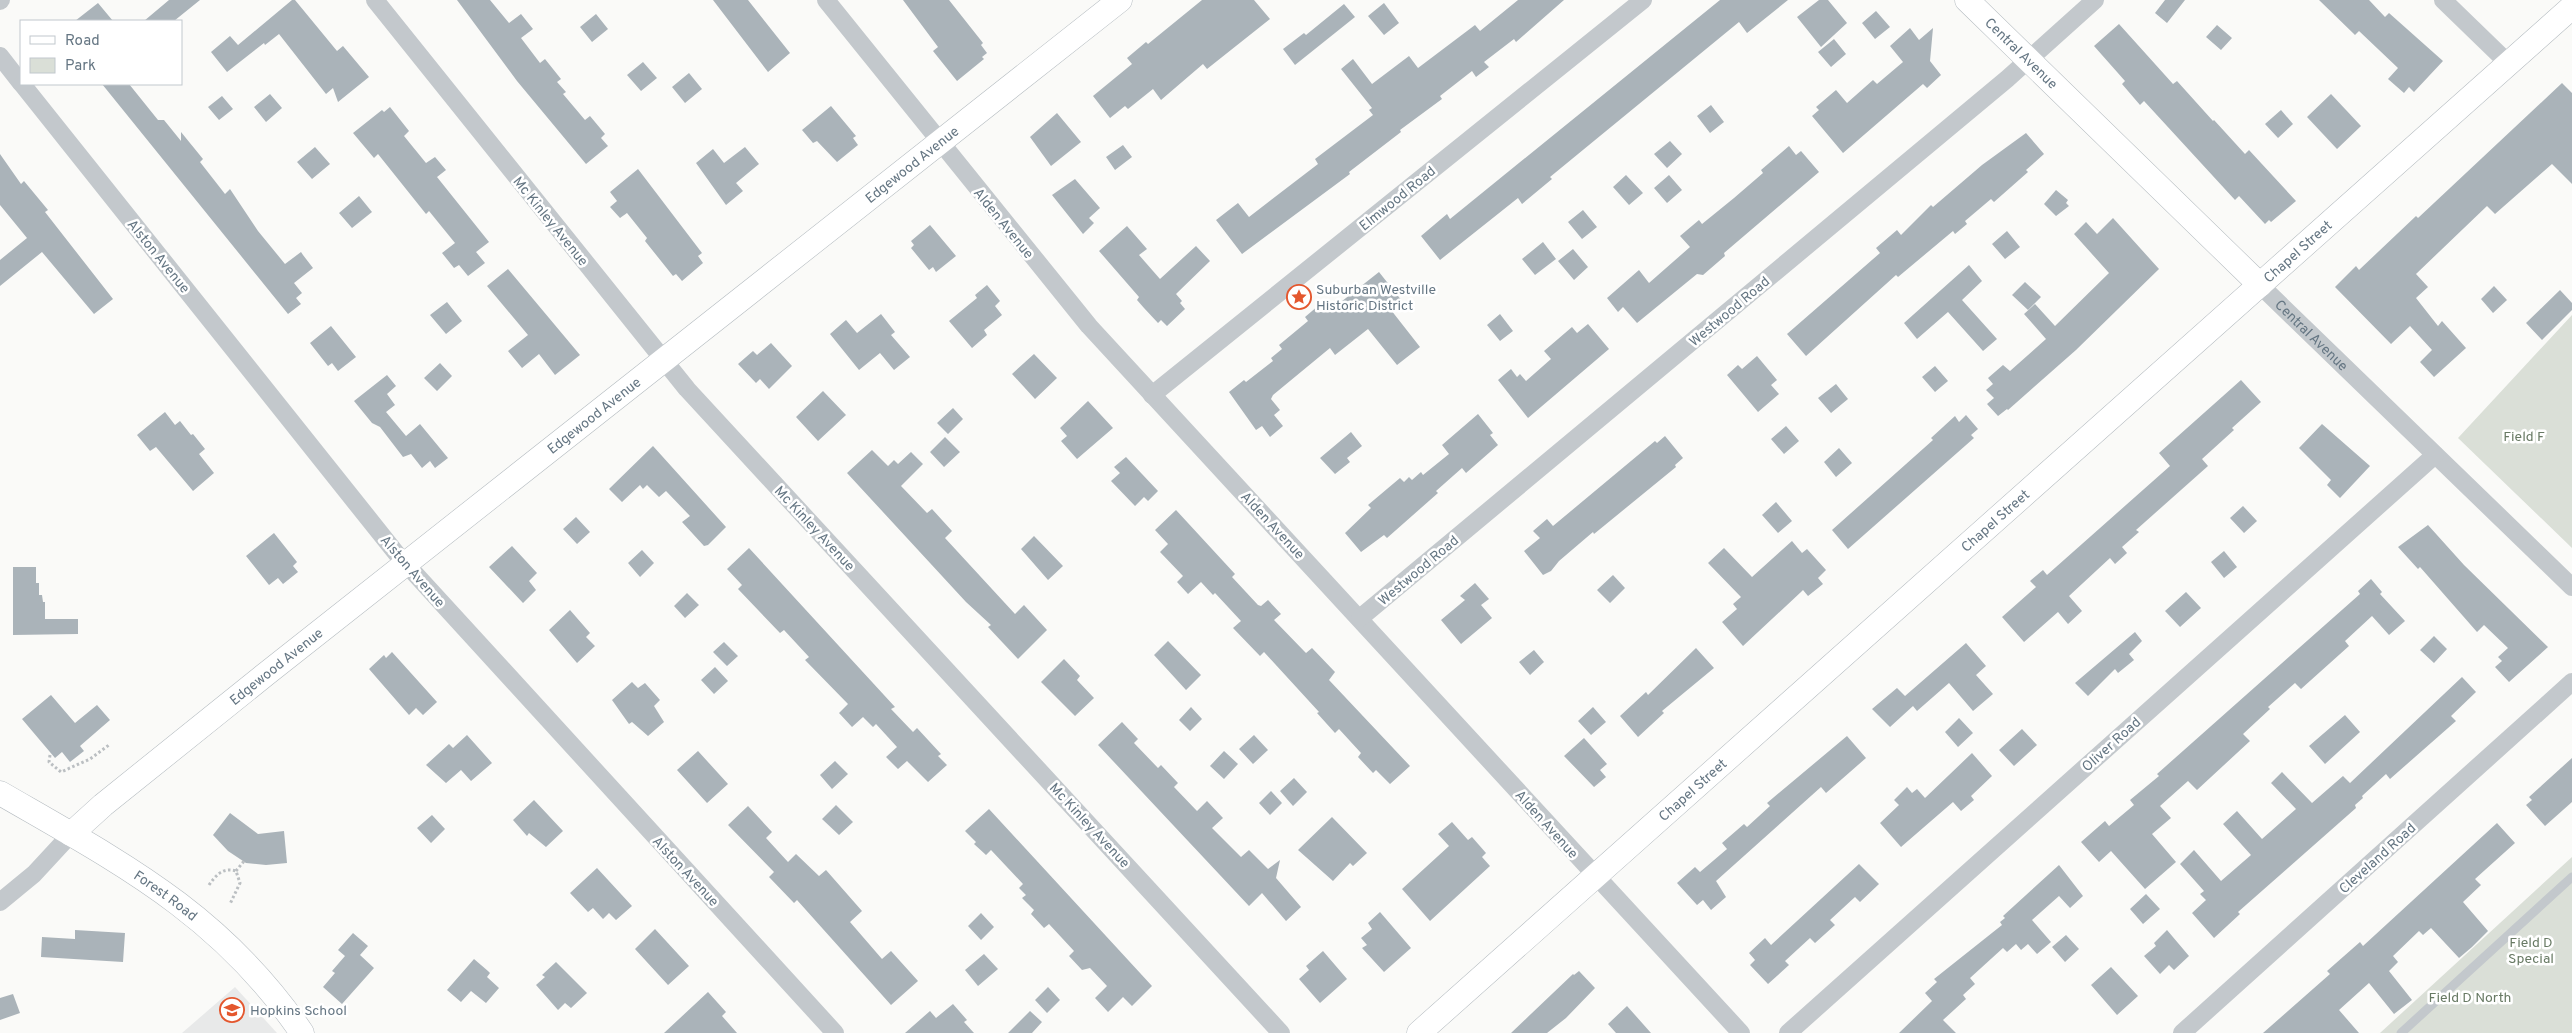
<svg xmlns="http://www.w3.org/2000/svg" width="2572" height="1033" font-family="Overpass,sans-serif">
	<style>
		.built { fill: #e8e9e9 }
		.green { fill: #dadfd7 }
		.building { fill: #aab3b9 }
		.lines { fill: none; stroke-linecap: round; stroke-linejoin: round }
		.secondary-casing { stroke: #b3babf; stroke-width: 25 }
		.path { stroke: #bbbfc2; stroke-width: 3; stroke-dasharray: 2.5 2.5; stroke-linecap: butt }
		.lane { stroke: #c3c8cc; stroke-width: 9 }
		.street { stroke: #c3c8cc; stroke-width: 18 }
		.secondary { stroke: #fff; stroke-width: 24 }
		.labels { text-anchor: middle; stroke-width: 5; stroke-linejoin: round; paint-order: stroke }
		.street-label { font-size: 14px; fill: #657683; stroke: #fff }
		.poi-label { font-size: 14px; fill: #657683; stroke: #fff; text-anchor: start }
		.park-label { font-size: 14px; fill: #687a64; stroke: #fff }
	</style>
	<rect width="100%" height="100%" fill="#fafaf8"/>
	<path class="built" d="M235 987 277 1033H182Z"/>
	<path class="green" d="M2572 315V548L2458 438Z
		M2572 857V1033H2380Z"/>
	<path class="building" d="M169 0H200L174 21H144Z
		M292 0H295L337 51 343 46 369 77 338 102 333 88 326 94 279 34 265 45 264 43 227 72 211 52 230 36 238 45Z
		M457 0H490L509 23 521 14 533 29 521 38 540 63 545 59 561 79 557 82 566 92 563 94 585 120 590 116 605 134 601 138 608 146 586 164 517 81Z
		M713 0H748L790 53 768 72Z
		M903 0H949L983 43 981 45 987 53 982 57 984 59 957 81 933 51 938 47Z
		M1202 0H1254L1270 19 1207 69 1203 64 1161 100 1153 89 1128 109 1125 106 1110 118 1093 96 1132 64 1127 58 1146 42 1148 44Z
		M1518 0H1564L1516 42 1514 39 1484 62 1489 67 1476 77 1472 71 1440 96 1442 99 1400 130 1401 132 1349 172 1350 174 1242 254 1216 220 1238 203 1249 217 1318 164 1315 159 1373 115 1369 110 1372 108 1341 69 1353 59 1372 84 1409 56 1418 68 1475 25 1480 31Z
		M1720 0H1788L1747 33 1739 22 1550 177 1552 179 1522 204 1518 198 1440 260 1421 236 1447 214 1450 219Z
		M1819 0H1828L1847 23 1821 47 1797 17Z
		M2165 0H2185L2167 23 2155 13Z
		M2319 0H2369L2385 17 2389 13 2443 61 2414 92 2409 87 2404 93 2388 79 2398 68 2359 31 2355 35Z
		M98 3 113 21H75Z
		M1384 3 1399 23 1384 35 1368 16Z
		M1344 4 1355 17 1295 65 1283 49 1304 33 1306 35Z
		M1876 11 1890 27 1875 39 1862 23Z
		M596 14 608 29 592 42 580 27Z
		M2119 24 2173 84 2177 81 2213 121 2214 120 2245 154 2249 150 2296 201 2271 222 2269 220 2265 224 2239 196 2235 200 2144 101 2140 105 2122 84 2125 81 2094 46Z
		M2217 25 2232 38 2221 50 2206 37Z
		M1910 28 1919 40 1933 28 1930 61 1941 75 1927 88 1923 84 1843 153 1812 116 1819 110 1816 107 1836 90 1847 103 1873 80 1877 84 1903 62 1890 46Z
		M1834 39 1846 54 1831 67 1818 52Z
		M643 62 657 78 641 91 627 75Z
		M689 73 702 89 685 103 672 87Z
		M2562 83 2572 93V184L2552 164 2495 214 2487 206 2416 274 2428 287 2416 298 2438 326 2442 321 2466 348 2434 377 2420 362 2432 350 2410 326 2391 344 2335 287 2356 266 2359 270 2416 216 2418 218Z
		M102 84H129L158 120H164L181 141V132L203 159 200 162 225 194 230 189 258 231 285 264 301 252 303 255 313 268 294 283 302 293 296 298 301 304 288 314Z
		M270 94 282 108 266 122 254 107Z
		M2331 94 2361 126 2337 149 2307 117Z
		M222 96 233 109 219 120 208 107Z
		M1711 105 1724 122 1710 133 1697 116Z
		M831 106 856 136 853 138 858 145 837 162 817 141 813 143 802 130Z
		M390 107 409 131 404 136 426 163 435 157 446 170 437 177 489 242 476 252 485 263 468 276 459 265 454 268 442 253 455 243 429 211 426 214 378 154 374 158 353 133 382 110 384 112Z
		M2281 110 2293 124 2278 138 2265 124Z
		M1057 113 1081 142 1051 166 1030 137Z
		M2026 133 2044 154 2026 170 2028 172 1994 202 1991 199 1965 221 1967 224 1955 234 1953 231 1898 277 1896 275 1806 356 1787 334 1880 253 1876 248 1897 230 1901 235 1931 205 1933 207 1982 165Z
		M1670 141 1682 154 1667 168 1654 154Z
		M1123 145 1132 157 1115 170 1106 157Z
		M1789 146 1796 155 1801 151 1819 172 1724 253 1725 256 1703 275 1697 274 1637 323 1623 307 1618 312 1607 298 1639 270 1649 283 1690 247 1680 236 1699 220 1702 224 1734 198 1763 173 1761 170Z
		M315 147 330 164 312 179 297 162Z
		M745 147 759 164 736 183 743 191 726 205 696 163 713 149 724 163Z
		M0 154 21 184 24 181 48 210 45 212 113 299 94 314 42 252 0 286V260L27 238 0 205Z
		M638 169 702 253 698 256 703 263 682 281 676 274 673 276 645 241 647 238 627 213 620 218 610 207 617 201 610 192Z
		M1626 175 1643 193 1629 205 1613 187Z
		M1669 175 1682 190 1667 203 1654 188Z
		M1075 179 1100 208 1089 218 1094 223 1083 234 1052 195Z
		M2056 190 2068 200 2066 203 2069 206 2056 216 2044 204Z
		M359 196 372 212 352 228 339 213Z
		M1583 210 1597 227 1582 239 1568 222Z
		M2113 218 2159 269 2076 350 2008 410 2007 409 1998 416 1987 404 1994 398 1986 390 1993 384 1988 378 2003 365 2010 371 2046 339 2024 314 2035 304 2055 326 2109 273 2074 234 2086 222 2097 234Z
		M930 225 956 256 936 272 933 267 929 270 911 248 914 245 911 241Z
		M1127 226 1147 249 1139 255 1160 279 1196 246 1210 261 1176 294 1182 301 1180 303 1185 309 1167 326 1161 320 1158 323 1144 308 1137 300 1139 297 1099 251Z
		M2007 231 2020 247 2005 259 1992 244Z
		M1543 242 1556 259 1535 275 1522 259Z
		M1573 249 1588 267 1574 280 1558 261Z
		M1969 265 1982 281 1962 300 1997 339 1983 351 1948 312 1917 339 1904 323Z
		M508 269 580 355 555 375 539 354 522 368 508 351 528 335 487 286Z
		M1379 272 1402 301 1391 310 1420 347 1397 365 1368 329 1335 355 1330 348 1273 395 1271 399 1280 410 1274 415 1283 426 1270 437 1262 426 1256 430 1229 392 1244 380 1246 382 1273 361 1271 358 1282 349 1279 345 1308 321 1305 317 1325 300 1332 309Z
		M2025 282 2041 297 2028 310 2012 295Z
		M987 285 1000 301 995 306 1002 315 984 330 987 335 972 348 949 321 977 298 975 295Z
		M2494 286 2507 300 2493 313 2481 299Z
		M2560 290 2572 303V310L2542 340 2526 323Z
		M447 302 462 321 446 334 430 315Z
		M881 314 895 332 891 335 910 357 894 370 880 353 859 370 830 334 846 320 857 333Z
		M1500 314 1513 331 1500 341 1487 325Z
		M1588 324 1609 349 1528 418 1498 380 1511 369 1517 377 1520 374 1526 381 1551 359 1544 351 1572 327 1577 333Z
		M331 326 356 357 338 371 332 363 328 366 310 343Z
		M771 343 792 366 769 389 760 379 756 383 738 364 753 351 757 355Z
		M1034 354 1057 378 1035 399 1012 374Z
		M1757 356 1777 380 1771 385 1779 394 1758 412 1727 375 1738 365 1742 369Z
		M440 363 452 376 437 391 424 378Z
		M1935 366 1948 381 1935 392 1922 377Z
		M387 375 396 386 387 394 395 405 386 412 406 436 420 424 448 458 435 468 430 461 422 468 411 454 403 457 380 427 372 423 354 401Z
		M2241 380 2261 402 2232 428 2234 430 2202 459 2208 466 2136 530 2139 532 2122 547 2127 553 2115 564 2110 558 2069 596 2082 611 2068 624 2058 612 2024 642 2002 617 2036 587 2030 581 2043 570 2047 575 2170 466 2159 453Z
		M1836 384 1848 399 1831 413 1818 398Z
		M823 391 846 415 818 441 796 417Z
		M1088 401 1113 428 1077 459 1061 441 1067 436 1060 428Z
		M953 408 963 419 948 434 937 423Z
		M165 412 175 425 180 421 191 435 193 434 205 449 199 454 214 473 193 491 156 447 150 451 137 435Z
		M1478 414 1493 433 1490 435 1498 445 1466 473 1462 468 1436 491 1438 493 1387 538 1384 535 1361 552 1345 533 1371 508 1368 505 1400 478 1404 482 1409 477 1412 480 1421 472 1423 475 1449 454 1442 445Z
		M1966 415 1978 429 1971 435 1974 438 1848 549 1832 530 1933 440 1931 438 1955 416 1959 422Z
		M2322 424 2370 466 2340 498 2327 485 2331 480 2299 448Z
		M1786 426 1799 441 1784 454 1771 439Z
		M1351 432 1362 446 1347 458 1350 462 1335 474 1320 458Z
		M1665 436 1683 458 1675 465 1676 467 1594 534 1593 532 1559 561 1551 571 1543 575 1524 551 1540 538 1533 531 1547 519 1553 526 1655 441 1657 443Z
		M945 437 960 452 944 467 930 452Z
		M653 446 726 527 708 545 704 546 682 522 690 516 666 491 659 497 647 485 643 489 640 485 622 502 609 489Z
		M1839 448 1852 463 1836 477 1824 462Z
		M872 450 888 466 894 460 898 464 911 452 923 464 901 486 927 513 932 509 952 531 945 538 1015 614 1024 605 1047 630 1018 659 988 627 991 625 966 602 847 473Z
		M1126 457 1158 491 1148 501 1144 497 1135 506 1111 481 1120 473 1114 467Z
		M1776 502 1792 521 1778 533 1762 515Z
		M2243 506 2257 521 2244 533 2230 518Z
		M1176 510 1235 574 1232 577 1258 605 1261 606 1268 600 1281 614 1274 620 1304 651 1306 653 1312 648 1335 672 1329 680 1410 766 1390 784 1376 770 1373 773 1358 757 1361 753 1339 729 1335 733 1317 713 1319 712 1264 652 1260 656 1233 628 1241 621 1215 593 1213 595 1201 582 1188 594 1177 582 1183 576 1160 552 1168 544 1155 530Z
		M576 517 590 532 577 544 563 529Z
		M2428 525 2464 565 2548 647 2509 682 2495 667 2502 661 2498 657 2508 648 2484 625 2477 632 2420 567 2418 569 2398 547Z
		M274 533 297 562 293 566 298 572 283 584 278 578 269 585 246 556Z
		M1034 536 1063 566 1048 580 1021 549Z
		M1792 541 1802 553 1807 549 1826 570 1818 578 1823 584 1808 596 1803 590 1801 592 1743 646 1722 622 1737 609 1733 604 1741 597 1708 563 1724 548 1752 577Z
		M512 546 537 573 529 581 536 590 523 603 489 567Z
		M749 548 895 707 891 709 913 732 917 728 941 754 938 756 947 765 928 782 907 761 898 769 886 757 897 747 876 724 873 727 863 717 852 727 839 713 848 704 805 660 809 657 784 630 780 633 738 589 742 585 727 569Z
		M642 550 654 563 640 577 628 563Z
		M2224 551 2237 567 2224 578 2211 562Z
		M13 567H36V583H39V595H42L43 602H45V619H78V634L13 635Z
		M1613 575 1625 588 1610 603 1597 590Z
		M2371 579 2382 592 2380 594 2405 621 2389 635 2372 616 2345 641 2349 646 2301 689 2295 683 2268 707 2270 709 2243 734 2250 741 2197 790 2188 781 2160 806 2171 818 2152 834 2176 862 2145 889 2111 851 2099 862 2081 842 2105 821 2109 826 2134 805 2130 800 2159 776 2157 774 2360 594 2358 591Z
		M1475 583 1489 599 1481 605 1492 618 1461 644 1441 620 1465 600 1460 596Z
		M2186 592 2201 608 2180 627 2165 611Z
		M687 593 699 605 685 618 674 606Z
		M570 610 590 633 586 637 595 646 577 663 549 630Z
		M2135 632 2142 641 2129 654 2134 660 2118 673 2115 669 2088 696 2075 683Z
		M2434 636 2447 649 2434 663 2420 650Z
		M1168 641 1201 675 1186 690 1154 655Z
		M724 642 738 656 727 666 713 652Z
		M1966 643 1986 666 1976 675 1993 694 1973 711 1949 683 1917 711 1913 706 1890 727 1872 709 1897 688 1905 696Z
		M1696 648 1714 668 1662 711 1664 713 1638 737 1620 716 1646 692 1648 695Z
		M1534 650 1544 662 1530 675 1519 662Z
		M392 652 437 702 423 715 416 708 409 715 369 669 384 655 386 658Z
		M1064 659 1080 676 1077 680 1094 698 1075 716 1041 682Z
		M715 667 728 681 714 694 701 680Z
		M2462 677 2476 692 2451 716 2456 721 2390 779 2386 774 2362 796 2363 798 2355 805 2356 808 2238 912 2240 914 2214 938 2192 913 2206 900 2200 894 2204 891 2180 864 2194 850 2221 881 2251 855 2223 824 2237 811 2262 839 2296 809 2271 783 2282 772 2312 803 2343 776 2350 783Z
		M632 682 638 688 645 683 660 700 654 706 664 722 648 736 632 722 629 724 612 700Z
		M51 695 75 723 97 705 110 720 80 746 84 751 70 762 62 752 55 758 22 719Z
		M1191 707 1202 719 1190 731 1179 720Z
		M1593 707 1606 722 1591 735 1578 721Z
		M2345 715 2360 732 2325 764 2309 746Z
		M1959 718 1973 733 1958 747 1945 732Z
		M1122 722 1138 739 1134 743 1158 768 1161 765 1178 783 1174 787 1197 811 1207 801 1223 818 1212 828 1241 857 1249 850 1268 869 1280 860 1276 878 1301 907 1286 921 1262 893 1249 906 1098 745Z
		M2022 729 2037 745 2014 766 1999 750Z
		M467 735 492 763 471 781 461 770 446 783 426 765 449 744 453 748Z
		M1254 735 1268 750 1253 764 1239 749Z
		M1847 736 1866 758 1826 793 1821 787 1716 881 1726 897 1711 910 1703 900 1697 905 1677 883 1695 867 1700 872 1727 849 1722 843 1744 824 1747 827 1770 806 1767 803Z
		M1584 738 1607 764 1600 770 1606 777 1594 787 1564 756Z
		M698 751 728 784 707 803 677 770Z
		M1224 751 1238 764 1224 779 1210 766Z
		M1972 753 1992 776 1971 796 1974 800 1961 811 1953 802 1901 847 1880 823 1899 805 1894 800 1907 787 1912 793 1917 789 1925 798Z
		M2572 758V802L2545 826 2526 805 2532 800 2529 797Z
		M835 761 848 774 832 789 820 775Z
		M1294 778 1307 792 1293 806 1280 791Z
		M1271 791 1282 803 1270 815 1259 803Z
		M534 800 563 831 546 847 529 833 527 836 513 820Z
		M836 805 853 822 839 835 822 819Z
		M748 806 772 832 766 838 788 862 796 854 819 876 826 870 862 911 850 922 882 959 891 951 918 981 891 1005 797 900 794 903 769 877 774 872 728 825Z
		M989 809 1152 986 1132 1006 1123 997 1108 1012 1095 998 1107 986 1090 968 1082 970 1069 956 1074 951 1049 924 1044 928 1031 914 1034 910 1022 898 1026 895 1019 888 1023 884 991 850 986 855 974 844 976 842 965 831Z
		M230 813 258 834 284 831 287 863 266 865 246 863 228 851 213 835Z
		M432 815 445 829 431 843 417 828Z
		M1332 817 1367 853 1353 866 1350 863 1333 881 1298 850Z
		M1452 822 1468 840 1472 837 1486 853 1482 857 1490 866 1430 921 1402 889 1449 846 1438 834Z
		M2497 823 2515 843 2475 879 2481 885 2463 902 2488 931 2472 947 2459 958 2431 928 2423 935 2419 931 2393 956 2398 962 2389 971 2412 1000 2394 1014 2369 983 2339 1010 2359 1033H2263L2330 974 2327 971 2360 942 2363 946Z
		M1859 864 1879 884 1860 902 1855 897 1830 920 1835 925 1815 943 1810 938 1785 961 1789 965 1768 984 1750 965 1755 960 1749 953 1765 938 1771 945Z
		M2059 865 2083 896 2070 908 2059 896 2032 920 2051 942 2037 954 2028 944 2021 950 2016 944 2007 952 2003 948 1970 978 1975 984 1963 995 1966 999 1943 1020 1956 1033H1899L1932 1001 1925 993 1937 982 1934 979 2002 925 2000 922 2005 918 2003 916Z
		M597 868 632 906 616 920 609 913 603 919 593 908 588 912 570 893Z
		M2146 894 2160 909 2143 924 2130 909Z
		M1380 912 1411 948 1384 972 1362 948 1367 945 1361 938 1372 929 1368 923Z
		M981 913 994 927 981 940 968 926Z
		M655 929 689 966 668 985 635 949Z
		M75 930 125 933 123 962 41 957 42 937 75 939Z
		M2167 930 2189 956 2174 970 2169 965 2160 974 2144 956 2156 946 2154 943Z
		M353 933 368 946 360 955 374 968 342 1004 323 987 335 973 332 971 345 956 338 950Z
		M2066 935 2079 949 2065 962 2052 947Z
		M1323 951 1347 979 1320 1003 1299 979 1309 970 1306 966Z
		M984 954 998 969 978 986 965 970Z
		M474 959 488 971 490 973 487 977 499 988 486 1003 471 991 461 1002 447 990Z
		M556 962 587 993 571 1008 565 1003 558 1010 536 985 545 977 542 975Z
		M2111 967 2138 996 2117 1015 2091 985Z
		M1579 971 1595 988 1566 1018 1547 1033H1511L1573 974 1574 975Z
		M1048 987 1060 1000 1047 1013 1035 1000Z
		M708 992 726 1012 722 1016 737 1033H664Z
		M13 994 20 1013 0 1020V998Z
		M953 1004 967 1020 964 1022 974 1033H905L930 1011 936 1018Z
		M1627 1006 1651 1033H1616L1608 1024Z
		M1030 1011 1042 1022 1032 1033H1008Z"/>
	<g class="lines">
		<defs>
			<g id="secondary">
				<path id="s2" d="M1967 0 2260 285"/>
				<path id="s3" d="M0 793C121 863 221 914 302 1033"/>
				<path id="s4" d="M71 834 103 805 266 674 1120 0"/>
				<path id="s5" d="M1419 1033 2572 7"/>
			</g>
		</defs>
		<use href="#secondary" class="secondary-casing"/>
		<path class="path" d="M50 755 49 762 61 772 90 759 109 745
			M236 871 244 861
			M209 885C216 875 223 867 236 871L240 883 230 904"/>
		<path class="lane" d="M2401 1033 2572 877"/>
		<g class="street">
			<path d="M375 0 687 389 1281 1033"/>
			<path d="M826 0 1089 326 1741 1033"/>
			<path d="M2443 0 2509 64"/>
			<path d="M0 1 1 0"/>
			<path d="M0 56 21 83"/>
			<path d="M22 84 396 553 835 1033"/>
			<path id="s1" d="M2260 285 2572 587"/>
			<path d="M1152 395 1643 0"/>
			<path d="M1360 618 2007 79 2095 0"/>
			<path d="M0 902 34 874 71 834"/>
			<path d="M1788 1033 2435 455"/>
			<path d="M2182 1033 2572 682"/>
		</g>
		<use href="#secondary" class="secondary"/>
	</g>
	<defs>
		<symbol id="sight-ring" viewBox="-11 -11 22 22"><circle r="9.5" fill="#fff" stroke="#e4572e" stroke-width="1.5"/><path d="M0-6L1.8-2.2L6-1.7L2.9 1.2L3.7 5.4L0 3.3L-3.7 5.4L-2.9 1.2L-6-1.7L-1.8-2.2Z" fill="#e4572e"/></symbol>
		<symbol id="school-ring" viewBox="-11 -11 22 22"><circle r="9.5" fill="#fff" stroke="#e4572e" stroke-width="1.5"/><path d="M0-5L7-2L0 1L-7-2ZM-4 1L0 2.5L4 1V4Q0 6-4 4Z" fill="#e4572e"/></symbol>
	</defs>
	<g fill-rule="evenodd">
		<use href="#sight-ring" x="1285" y="283" width="28" height="28"/>
		<use href="#school-ring" x="218" y="996" width="28" height="28"/>
	</g>
	<g class="labels">
		<g class="street-label">
			<text dy="5" stroke="none"><textPath href="#s2" startOffset="76">Central Avenue</textPath></text>
			<text dy="5" stroke="none"><textPath href="#s4" startOffset="1075">Edgewood Avenue</textPath></text>
			<text transform="translate(1397 198) rotate(-39)" y="5">Elmwood Road</text>
			<text transform="translate(551 221) rotate(51)" y="5">Mc Kinley Avenue</text>
			<text transform="translate(1004 223) rotate(51)" y="5">Alden Avenue</text>
			<text dy="5" stroke="none"><textPath href="#s5" startOffset="1176">Chapel Street</textPath></text>
			<text transform="translate(159 256) rotate(51)" y="5">Alston Avenue</text>
			<text transform="translate(1729 311) rotate(-40)" y="5">Westwood Road</text>
			<text dy="5" stroke="none"><textPath href="#s1" startOffset="72">Central Avenue</textPath></text>
			<text dy="5" stroke="none"><textPath href="#s4" startOffset="670">Edgewood Avenue</textPath></text>
			<text dy="5" stroke="none"><textPath href="#s5" startOffset="771">Chapel Street</textPath></text>
			<text transform="translate(1273 525) rotate(47)" y="5">Alden Avenue</text>
			<text transform="translate(815 528) rotate(47)" y="5">Mc Kinley Avenue</text>
			<text transform="translate(1418 570) rotate(-40)" y="5">Westwood Road</text>
			<text transform="translate(413 571) rotate(49)" y="5">Alston Avenue</text>
			<text dy="5" stroke="none"><textPath href="#s4" startOffset="265">Edgewood Avenue</textPath></text>
			<text transform="translate(2111 744) rotate(-42)" y="5">Oliver Road</text>
			<text dy="5" stroke="none"><textPath href="#s5" startOffset="366">Chapel Street</textPath></text>
			<text transform="translate(1547 824) rotate(48)" y="5">Alden Avenue</text>
			<text transform="translate(1090 825) rotate(47)" y="5">Mc Kinley Avenue</text>
			<text transform="translate(2377 858) rotate(-42)" y="5">Cleveland Road</text>
			<text transform="translate(686 871) rotate(47)" y="5">Alston Avenue</text>
			<text dy="5" stroke="none"><textPath href="#s3" startOffset="195">Forest Road</textPath></text>
		</g>
		<g class="poi-label">
			<text x="1316" y="294">Suburban Westville<tspan x="1316" dy="16">Historic District</tspan></text>
			<text x="250" y="1015">Hopkins School</text>
		</g>
		<g class="park-label">
			<text x="2524" y="441">Field F</text>
			<text x="2531" y="947">Field D<tspan x="2531" dy="16">Special</tspan></text>
			<text x="2470" y="1002">Field D North</text>
		</g>
	</g>
	<rect x="20" y="20" width="162" height="65" fill="#ffffff" stroke="#c1c8cd"/>
	<rect x="30" y="36" width="25" height="8" fill="#ffffff" stroke="#c1c8cd"/>
	<text x="65" y="45" font-size="15" fill="#657683">Road</text>
	<rect x="30" y="58" width="25" height="15" fill="#dadfd7" stroke="#c1c8cd"/>
	<text x="65" y="70" font-size="15" fill="#657683">Park</text>
</svg>
